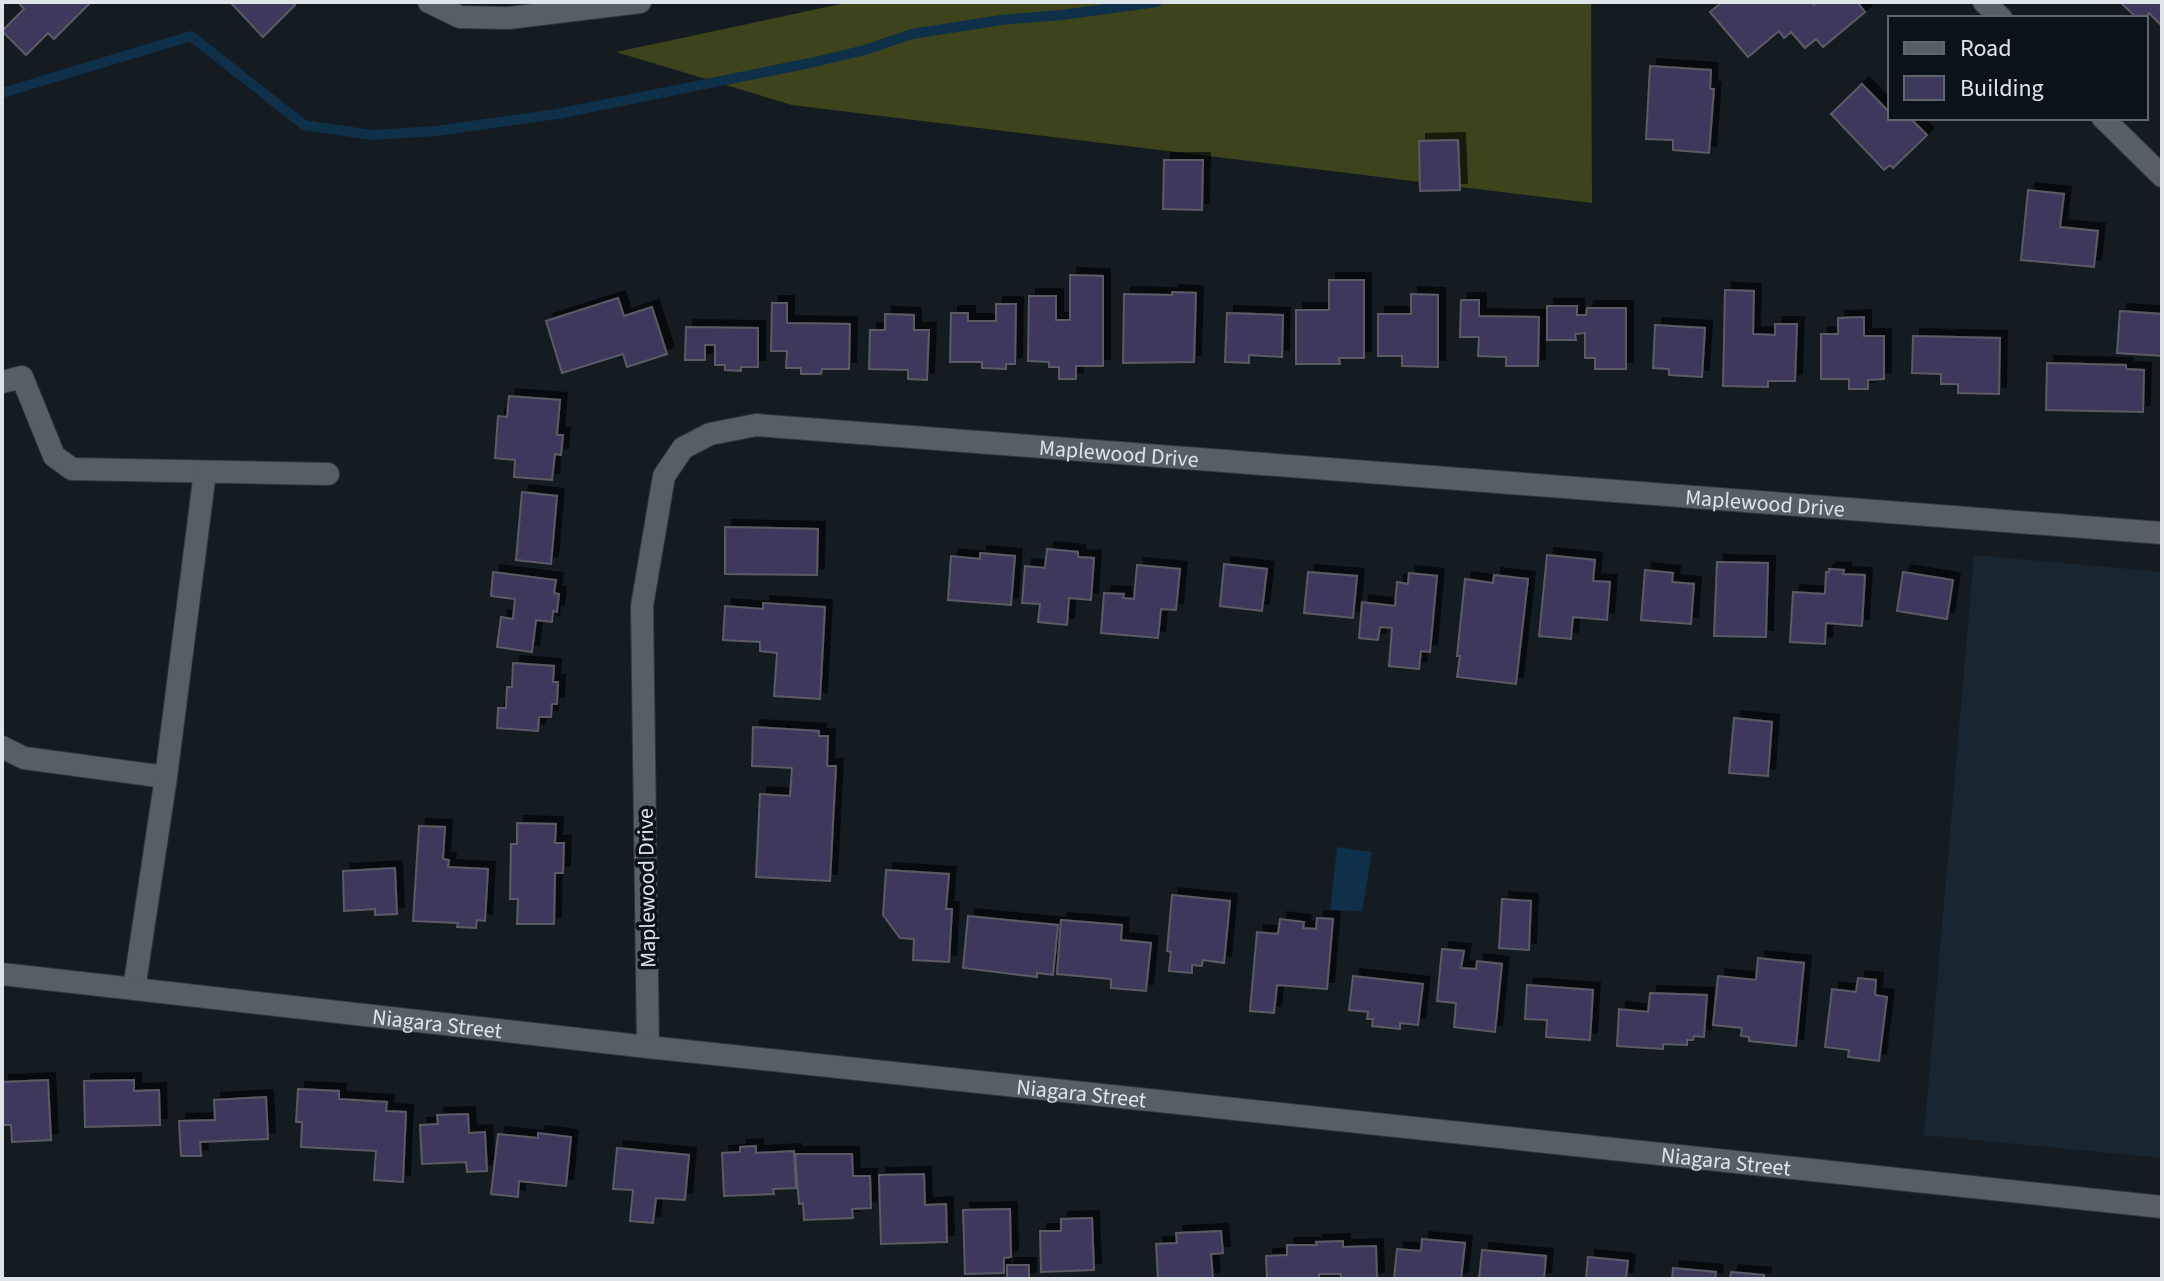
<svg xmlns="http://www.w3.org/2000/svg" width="2164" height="1281" font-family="'Source Sans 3',sans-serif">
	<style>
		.built { fill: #19262f }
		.forest { fill: #3d431b }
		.water { fill: #0e3049 }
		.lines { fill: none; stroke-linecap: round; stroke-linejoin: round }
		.stream { stroke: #0e3049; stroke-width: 10 }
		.building { fill: #3d395c; stroke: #5b5a64; stroke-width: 2; filter: url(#shadow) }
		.minor-casing { stroke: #32373b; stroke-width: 24 }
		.secondary-casing { stroke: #32373b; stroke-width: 24 }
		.minor { stroke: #565f66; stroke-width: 22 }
		.secondary { stroke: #565f66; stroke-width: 22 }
		.labels { text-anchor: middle; stroke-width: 7; stroke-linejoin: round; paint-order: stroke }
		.street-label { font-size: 22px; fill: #dee4e7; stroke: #0c1318 }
	</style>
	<defs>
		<filter id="shadow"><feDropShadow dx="7" dy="-7" stdDeviation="0" flood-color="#0009"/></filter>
	</defs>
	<rect width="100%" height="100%" fill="#141c21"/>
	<path class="built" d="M1974 555 2162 572V1158L1924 1135Z"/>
	<path class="forest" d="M850 2H1591L1592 203 792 105 616 52Z"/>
	<path class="water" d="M1337 847 1372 852 1362 911 1330 910Z"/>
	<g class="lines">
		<path class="stream" d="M2 93 191 36 304 125 372 135 436 131 557 114 810 63 865 50 912 34 1001 20 1062 15 1157 2"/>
	</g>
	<path class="building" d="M18 2H89L90 3 54 39 48 33 26 55 2 31 24 9Z
		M230 2H292L295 5 263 37Z
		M1722 2H1812L1814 5 1818 2H1857L1865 12 1823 47 1816 39 1805 48 1791 32 1784 38 1779 31 1748 57 1710 12Z
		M2120 2H2162V26L2149 13 2145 18H2137Z
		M1650 66 1711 70 1710 89H1714L1709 153 1673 150V140L1646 139Z
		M1862 84 1889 112 1890 111V118H1910L1927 135 1893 168 1890 165 1884 170 1831 114Z
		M1458 140 1460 190 1420 191 1419 141Z
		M1164 160H1203L1202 210 1163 209Z
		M2028 190 2064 194 2060 227 2098 231 2094 267 2021 260Z
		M1070 275 1103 276V366H1076V379H1059V367H1049V362L1028 361 1029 296H1056V320H1070Z
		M1329 280H1364V358H1339L1340 364H1296V310H1329Z
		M1725 290 1754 291 1753 334 1775 335V324H1797L1795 381H1768V387L1723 386Z
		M1172 292 1196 293 1194 362 1123 363 1124 294 1172 295Z
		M1411 294 1438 295V367L1402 366V356H1378V314H1411Z
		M618 298 624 316 652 307 667 354 627 367 623 354 562 373 546 321Z
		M1461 300H1479V316L1539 317 1538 366H1506V357L1478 356 1479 337H1460Z
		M772 303H787V323L850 324 849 369H822L821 374H801V368H786L787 351H771Z
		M996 304H1016L1015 364H1006V369L982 368V362H950L951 313H968V321H996Z
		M1547 306H1577V315H1586L1587 308H1626V369H1595V358H1585V333L1575 334 1576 340H1547Z
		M2120 311 2162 314V356L2117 353Z
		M1227 313 1283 315 1282 357 1249 355V363L1225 362Z
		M885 314 914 315V330H929L927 380 908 379V370L869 369 870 330H885Z
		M1864 317V336H1884V379L1868 380V389H1849V379H1821V334H1838V318Z
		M1655 325 1705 328 1702 377 1669 375V369L1653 368Z
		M686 327 758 328V367H741V371L725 370V365H715V345H705V360H685Z
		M1913 336 2000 338 1999 394 1958 393V384H1941V374L1912 373Z
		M2047 363 2126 365V369L2144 370 2143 412 2046 410Z
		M509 396 560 400 557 435H563L561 455 555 454 552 480 514 477 515 460 495 458 498 416 507 417Z
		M522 492 557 496 551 564 516 560Z
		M725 527 818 529 817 575 725 574Z
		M1047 549 1078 552V557L1094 558 1091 600 1069 598 1067 625 1038 622 1040 604 1022 603 1025 566 1045 568Z
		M980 553 1015 556 1011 605 948 600 951 556 980 559Z
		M1547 555 1595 560 1593 581 1610 582 1607 620 1573 617 1571 639 1539 636Z
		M1717 562 1768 563 1766 637 1714 636Z
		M1224 564 1267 569 1262 611 1220 606Z
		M1137 565 1180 569 1176 610 1161 609 1158 638 1101 633 1104 593 1124 594 1123 598 1134 599Z
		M1829 569 1844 570 1843 574 1865 575 1862 626 1826 623 1825 644 1790 642 1793 592 1825 594 1826 572H1829Z
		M1645 570 1673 573 1672 582 1694 584 1691 624 1641 620Z
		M493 572 556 580 554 593 559 594 557 612 553 611 552 622 536 620 532 652 497 647 501 617 513 619 515 599 491 596Z
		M1308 572 1357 576 1353 618 1304 613Z
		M1903 572 1953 580 1947 619 1897 611Z
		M1409 573 1437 576 1430 652 1421 651 1419 669 1389 666 1392 628 1380 627 1378 640 1359 638 1362 602 1395 606 1397 582 1408 584Z
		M1494 575 1528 579 1516 684 1457 677 1460 656H1457L1465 579 1493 583Z
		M763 603 825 607 820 699 774 696 777 653 760 651V642L723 640 725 606 763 609Z
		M513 663 554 666 553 682H558L557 704H552L551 717H539L538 731 497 728 498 708H506L507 687H512Z
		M1734 718 1772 722 1768 776 1729 773Z
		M753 727 819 731V736H828L827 766H836L830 881 756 877 760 794 790 796 792 768 752 766Z
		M517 823 556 824 555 843H564L563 873H555L554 924H517L518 899H510L511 844H517Z
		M419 826 445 827 443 859 449 860 448 867 488 869 485 921 477 920 476 928 457 927 458 923 413 921Z
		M395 868 397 914 375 915V909L344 911 343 871Z
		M886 870 949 874 946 909H952L949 962 913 960 914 939 900 938 883 915Z
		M1172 895 1230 901 1224 963 1203 960 1202 966 1192 965V973L1169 971 1171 952 1167 951Z
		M1502 899 1531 901 1529 950 1499 948Z
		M968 916 1058 925 1053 975 1037 973V977L963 968Z
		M1317 918 1333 919 1327 989 1277 985 1274 1013 1250 1011 1257 932 1278 934 1280 919 1304 922 1303 928 1316 929Z
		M1061 920 1122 925 1121 940 1151 943 1146 991 1111 988V979L1057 974Z
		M1442 949 1464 951 1461 968 1476 969 1477 961 1502 964 1495 1032 1454 1027 1456 1003 1437 1001Z
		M1758 958 1804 963 1796 1046 1749 1041V1037L1741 1036 1742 1028 1713 1025 1718 976 1756 980Z
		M1353 976 1423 984 1418 1025 1400 1023V1029L1372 1026 1373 1019H1367L1368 1012 1349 1010Z
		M1858 978 1876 980 1875 995 1887 997 1879 1061 1848 1057 1849 1050 1825 1047 1832 989 1856 992Z
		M1527 985 1593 990 1590 1040 1546 1037 1547 1020 1525 1019Z
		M1650 993 1707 995 1704 1037 1694 1036 1693 1040H1687V1045L1663 1044V1049L1617 1046 1619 1009 1648 1012Z
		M48 1080 51 1140 12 1142 11 1125H2V1082Z
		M134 1080V1091L159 1090 160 1125 85 1127 84 1081Z
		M298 1089 339 1091V1099L387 1102 386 1111 406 1112 403 1182 374 1180 376 1151 301 1147 302 1122H296Z
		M266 1097 268 1139 200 1142 201 1156H181L179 1121 215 1120 214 1100Z
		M468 1114 469 1133 485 1132 487 1171 467 1172 466 1162 422 1164 420 1125 438 1124 437 1115Z
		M538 1133 571 1137 566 1186 519 1181 518 1197 491 1194 498 1134 538 1138Z
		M756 1146V1153L794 1151 796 1188 773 1189 774 1194 724 1196 722 1153 740 1152V1147Z
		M617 1148 689 1155 685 1200 656 1198 653 1223 630 1221 633 1190 613 1189Z
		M795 1154H852L853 1176H870L871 1208 852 1209 853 1218 804 1220 803 1203 799 1204Z
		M924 1174 925 1205 946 1204 947 1242 881 1244 879 1175Z
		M1010 1209 1011 1257 1004 1258V1273L965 1274 963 1210Z
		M1092 1218 1094 1270 1041 1272 1040 1231H1061V1219Z
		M1221 1231 1223 1253 1211 1254 1213 1279H1158L1156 1244 1177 1243 1176 1233Z
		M1422 1239 1465 1243 1461 1279H1394L1397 1249 1421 1251Z
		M1343 1241V1247L1376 1246 1377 1279H1341V1274H1319V1279H1267L1266 1256 1287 1255V1245H1317L1316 1242Z
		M1482 1250 1546 1256 1544 1279H1479Z
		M1588 1257 1628 1261 1626 1279H1586Z
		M1007 1265H1029V1279H1007Z
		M1673 1268 1716 1272 1715 1279H1672Z
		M1731 1272 1764 1275V1279H1730Z"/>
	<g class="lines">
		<defs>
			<g id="minor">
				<path d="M429 2 460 17 508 18 640 2"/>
				<path d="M2 382 22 377 54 456 72 469 328 474"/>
				<path d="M2 747 24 758 166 777"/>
				<path d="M134 989 166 777 205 472"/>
				<path id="s1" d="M648 1047 642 606 664 476 683 448 710 434 756 425 2162 533"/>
			</g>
			<g id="secondary">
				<path d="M1984 2 2001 18"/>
				<path d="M2103 118 2162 176"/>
				<path id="s2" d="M2 974 648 1047 2162 1207"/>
			</g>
		</defs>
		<use href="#minor" class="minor-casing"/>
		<use href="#secondary" class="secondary-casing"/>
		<use href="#minor" class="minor"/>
		<use href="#secondary" class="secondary"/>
	</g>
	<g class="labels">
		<g class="street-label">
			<text dy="8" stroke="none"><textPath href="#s1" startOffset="1048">Maplewood Drive</textPath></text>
			<text dy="8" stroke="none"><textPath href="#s1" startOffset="1696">Maplewood Drive</textPath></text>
			<text transform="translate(646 888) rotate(-91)" y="8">Maplewood Drive</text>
			<text dy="8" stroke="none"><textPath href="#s2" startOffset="438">Niagara Street</textPath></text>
			<text dy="8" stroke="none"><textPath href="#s2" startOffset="1086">Niagara Street</textPath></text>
			<text dy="8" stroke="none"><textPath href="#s2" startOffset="1734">Niagara Street</textPath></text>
		</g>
	</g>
	<rect width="2164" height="1281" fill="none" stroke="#dee4e7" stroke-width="8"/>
	<rect x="1888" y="16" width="260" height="104" fill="#0c1318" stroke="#60676b" stroke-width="2"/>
	<rect x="1904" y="42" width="40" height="12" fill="#565f66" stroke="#60676b" stroke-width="2"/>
	<text x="1960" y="56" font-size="24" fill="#dee4e7">Road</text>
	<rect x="1904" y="76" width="40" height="24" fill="#3d395c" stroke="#60676b" stroke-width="2"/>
	<text x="1960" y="96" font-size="24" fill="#dee4e7">Building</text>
</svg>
